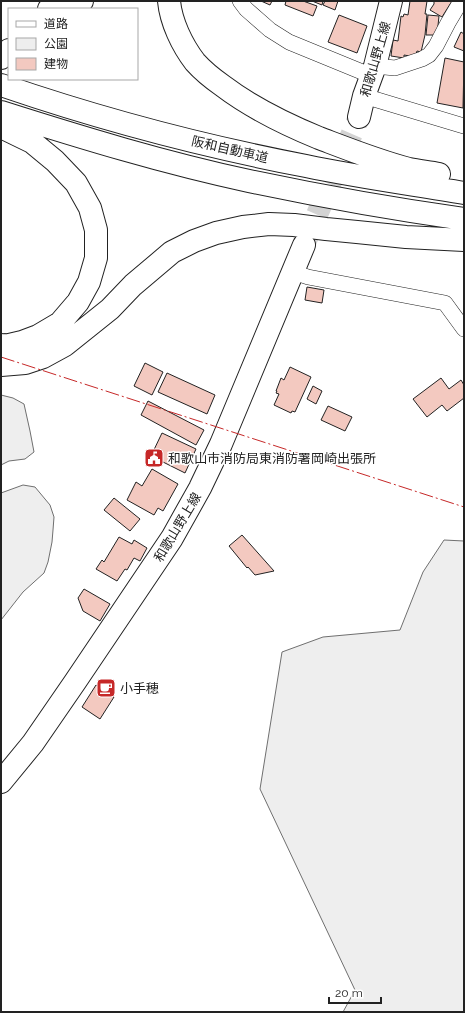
<svg xmlns="http://www.w3.org/2000/svg" width="465" height="1013" font-family="Raleway,'Noto Sans JP',sans-serif">
	<style>
		.green { fill: #eee; stroke: #6f6f6f }
		.building { fill: #f3c9c0; stroke: #222 }
		.lines { fill: none; stroke-linecap: round; stroke-linejoin: round }
		.secondary-tunnel { stroke: #d3d3d3; stroke-width: 22; stroke-dasharray: 22 11; stroke-linecap: butt }
		.minor-casing { stroke: #222; stroke-width: 16 }
		.secondary-casing { stroke: #222; stroke-width: 24 }
		.motorway-casing { stroke: #222; stroke-width: 24 }
		.minor { stroke: #fff; stroke-width: 15 }
		.secondary { stroke: #fff; stroke-width: 22 }
		.motorway { stroke: #fff; stroke-width: 22 }
		.power { stroke: #c62828; stroke-width: 1; stroke-dasharray: 14 3 2 3; stroke-linecap: butt }
		.labels { text-anchor: middle; stroke-width: 3; stroke-linejoin: round; paint-order: stroke }
		.street-label { font-size: 13px; fill: #222; stroke: #fff }
		.poi-label { font-size: 13px; fill: #222; stroke: #fff; text-anchor: start }
	</style>
	<rect width="100%" height="100%" fill="#fff"/>
	<path class="green" d="M1 395 13 398 24 404 30 431 34 452 25 459 9 461 1 465Z
		M23 485 35 487 50 505 54 517 53 530 52 542 48 562 44 573 23 592 1 620V493Z
		M444 540 464 541V1012H343L355 990 260 789 282 652 323 637 400 630 423 572Z"/>
	<path class="building" d="M261 1H272L270 5Z
		M286 1H303L317 6 313 16 285 5Z
		M312 1H323L322 5Z
		M325 1H338L335 10 323 5Z
		M410 1H427L425 14H427L425 35 421 52 417 51 415 57 404 55V58L391 56 393 40 398 41 401 16 403 17 404 14 408 15Z
		M434 1H452L442 17 430 10 434 4Z
		M339 15 367 26 357 53 328 42Z
		M428 15 439 16 437 35H426Z
		M461 32 464 34V51L454 47Z
		M445 58 464 62 463 108 437 103Z
		M307 287 324 290 322 303 305 300Z
		M145 363 163 372 152 395 134 386Z
		M290 367 311 377 295 412 292 411 291 413 274 405 279 394 276 393 277 391H276L281 378 284 380Z
		M167 373 215 395 207 414 158 392Z
		M441 378 449 389 461 380 464 385V398L447 411 442 405 427 417 413 399Z
		M313 386 322 391 316 404 307 399Z
		M148 401 204 430 196 445 141 415Z
		M328 406 352 417 345 431 321 420Z
		M162 433 196 449 185 473 151 456Z
		M152 469 178 484 163 511 158 508 154 515 127 500 136 482 142 486Z
		M114 498 140 519 130 531 104 510Z
		M242 535 274 571 255 575 248 567 247 568 229 546Z
		M119 537 132 544 134 540 147 548 140 561 134 558 127 570 125 569 117 581 96 569 102 560 104 562Z
		M84 589 110 604 100 621 83 611 78 598Z
		M96 685 114 697 100 719 82 707Z"/>
	<g class="lines">
		<path class="secondary-tunnel" d="M304 245 359 117"/>
		<defs>
			<path id="minor" d="M240 1 246 9 270 30 289 42 372 76
				M375 66 395 68 422 59 429 55 436 46 448 23 461 1
				M364 96 464 126
				M293 272 308 277 445 303 464 329"/>
			<path id="secondary" d="M359 117 364 96 375 66 391 1
				M1 782 33 743 75 682 172 538 200 488 221 444 304 245"/>
			<path id="motorway" d="M169 1C171 22 182 45 195 62 203 71 213 79 223 86 252 108 285 124 319 138 348 149 378 161 409 169 418 171 429 172 439 174
				M49 9 57 1
				M74 9 82 1
				M1 58 9 50
				M1 85C100 119 202 146 306 166 358 177 411 184 464 193
				M1 112C83 138 165 163 249 181 320 196 392 209 464 219
				M1 127 32 142 55 161 76 183 90 208 96 230V258L89 282 78 302 60 323 38 336 22 342 5 346 1 345
				M1 365 25 363 43 357 65 345 110 309 133 285 172 252 194 241 216 233 243 227 269 224 294 225 326 229 357 232 406 237 464 240"/>
		</defs>
		<use href="#minor" class="minor-casing"/>
		<use href="#secondary" class="secondary-casing"/>
		<use href="#motorway" class="motorway-casing"/>
		<use href="#minor" class="minor"/>
		<use href="#secondary" class="secondary"/>
		<use href="#motorway" class="motorway"/>
		<path class="power" d="M1 357 464 507"/>
	</g>
	<defs>
		<symbol id="civic-square" viewBox="-11 -11 22 22"><rect x="-9" y="-9" width="18" height="18" rx="4" fill="#c62828" stroke="#fff"/><path d="M-.6-6.5H3V-4.5H.6V-3L4-1V1h2V6H-6V1h2V-1L-.6-3ZM-1.2 2.5V6h2.4V2.5Z" fill="#fff"/></symbol>
		<symbol id="cafe-square" viewBox="-11 -11 22 22"><rect x="-9" y="-9" width="18" height="18" rx="4" fill="#c62828" stroke="#fff"/><path d="M-5.5-4.5H6V0H3Q3 3.5 0 3.5H-2.5Q-5.5 3.5-5.5 0ZM3-3.2v2h1.7v-2ZM-6 4.5H4V6H-6Z" fill="#fff"/></symbol>
	</defs>
	<g fill-rule="evenodd">
		<use href="#civic-square" x="143" y="447" width="22" height="22"/>
		<use href="#cafe-square" x="95" y="677" width="22" height="22"/>
	</g>
	<g class="labels">
		<g class="street-label">
			<text transform="translate(375 59) rotate(-74)" y="5">和歌山野上線</text>
			<text transform="translate(230 149) rotate(13)" y="5">阪和自動車道</text>
			<text transform="translate(177 527) rotate(-59)" y="5">和歌山野上線</text>
		</g>
		<g class="poi-label">
			<text x="168" y="463">和歌山市消防局東消防署岡崎出張所</text>
			<text x="120" y="693">小手穂</text>
		</g>
	</g>
	<rect width="465" height="1013" fill="none" stroke="#222222" stroke-width="4"/>
	<rect x="8" y="8" width="130" height="72" fill="#ffffff" stroke="#a7a7a7"/>
	<rect x="16" y="21" width="20" height="6" fill="#ffffff" stroke="#a7a7a7"/>
	<text x="44" y="28" font-size="12" fill="#222222">道路</text>
	<rect x="16" y="38" width="20" height="12" fill="#eeeeee" stroke="#a7a7a7"/>
	<text x="44" y="48" font-size="12" fill="#222222">公園</text>
	<rect x="16" y="58" width="20" height="12" fill="#f3c9c0" stroke="#a7a7a7"/>
	<text x="44" y="68" font-size="12" fill="#222222">建物</text>
	<path d="M329 997v6h52v-6" fill="none" stroke="#222222" stroke-width="2"/>
	<text x="335" y="997" font-size="12" fill="#222222" stroke="#ffffff" stroke-width="3" paint-order="stroke">20 m</text>
</svg>
